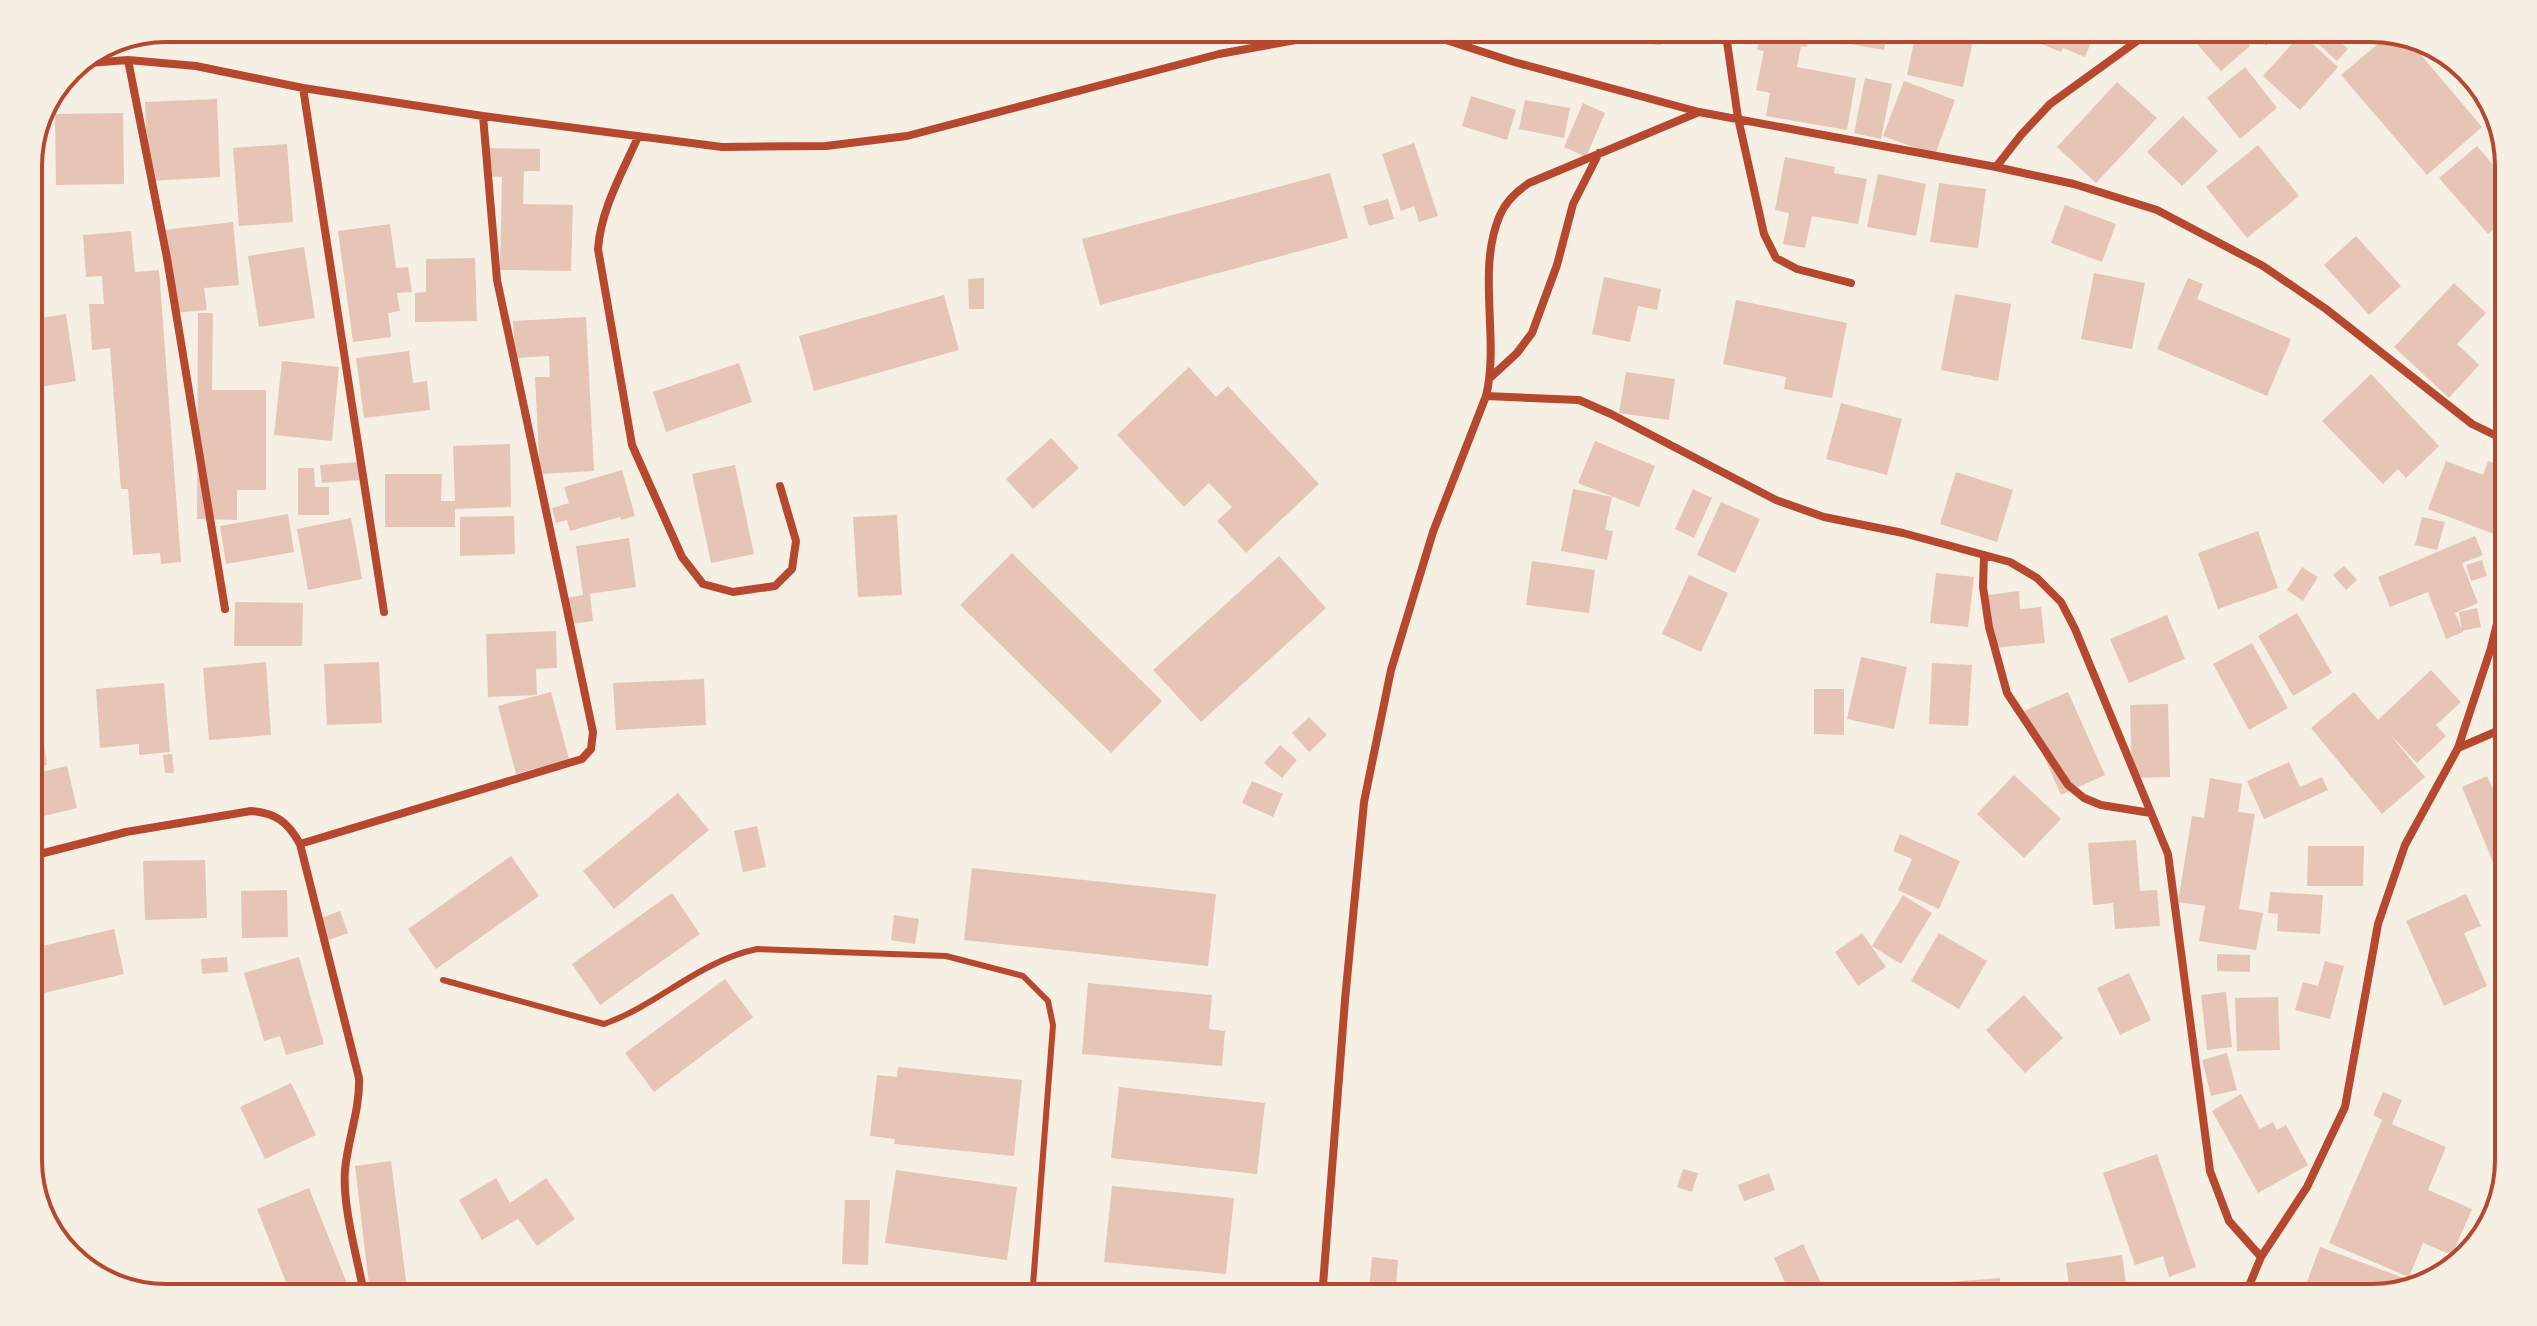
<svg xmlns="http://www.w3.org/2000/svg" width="2537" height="1326" font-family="Lato,sans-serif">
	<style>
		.building { fill: #e6c5b7 }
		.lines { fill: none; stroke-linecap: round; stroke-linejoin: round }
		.service { stroke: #b5482f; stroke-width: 6 }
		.minor { stroke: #b5482f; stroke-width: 8 }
		.rim { fill: none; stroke: #b5482f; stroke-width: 4 }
	</style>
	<rect width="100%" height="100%" fill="#f6efe4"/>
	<path class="building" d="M813 28H842L843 40 813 41Z
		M1001 28H1087V43L1001 42Z
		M1648 28H1660L1661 45 1648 44Z
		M1761 28H1810L1807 47 1801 46 1797 67 1856 78 1847 130 1766 116 1770 93 1756 90 1764 51 1757 50Z
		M1841 28H1888L1884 50 1838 42Z
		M1917 28H1933L1974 36 1963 87 1907 75Z
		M2013 28H2097L2085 57 2063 48 2061 52 2012 32Z
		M2197 28H2234L2250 46 2221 71 2189 35Z
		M2245 28H2282L2266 46Z
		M2301 28H2325L2348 49 2337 61Z
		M2391 33 2405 36 2482 127 2427 175 2341 75Z
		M2301 34 2338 67 2300 110 2263 76Z
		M2245 67 2277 108 2240 139 2207 98Z
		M1865 78 1892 84 1881 139 1854 133Z
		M1904 81 1955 100 1935 155 1883 136Z
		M2117 82 2157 118 2096 183 2057 147Z
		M1471 96 1516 110 1507 140 1462 126Z
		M217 99 220 177 148 181 145 102Z
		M1525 100 1570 108 1564 138 1519 129Z
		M1583 103 1605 113 1586 157 1564 147Z
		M123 113 124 184 56 185 55 114Z
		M2183 116 2218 151 2182 186 2147 152Z
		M1414 143 1438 216 1419 222 1414 206 1401 211 1382 154Z
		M287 144 293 222 239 226 233 148Z
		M2258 145 2299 196 2247 238 2206 187Z
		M2477 146 2509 184V216L2488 234 2439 178Z
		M488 148 540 149V171H524L523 204 573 205 571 271 500 270 502 177 487 176Z
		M1785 157 1835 167 1834 173 1867 179 1858 224 1812 216 1805 248 1783 244 1789 213 1775 210Z
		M1330 173 1348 238 1100 305 1082 239Z
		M1878 174 1926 184 1916 236 1867 227Z
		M1939 183 1986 189 1978 248 1930 242Z
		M1388 199 1394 219 1369 226 1363 206Z
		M2065 205 2116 224 2102 262 2051 243Z
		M233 222 239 285 204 288 207 310 172 313 163 230Z
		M390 224 396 268 408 267 412 292 397 293 400 311 388 313 391 337 353 342 338 231Z
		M131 231 135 272 159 270 181 562 161 564 160 553 133 555 128 489H121L110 348 92 350 89 304H104L102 276 86 277 83 235Z
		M2356 236 2401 286 2369 315 2324 265Z
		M304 247 315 318 259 327 248 256Z
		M475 258 477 321 415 322V293L426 292V259Z
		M2094 273 2145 283 2132 349 2081 339Z
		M1604 277 1661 289 1657 310 1638 306 1630 342 1592 334Z
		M984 278V309H969L968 279Z
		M2188 278 2203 284 2197 299 2291 339 2267 396 2157 349Z
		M2454 283 2486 313 2457 344 2479 365 2449 398 2394 347Z
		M1955 294 2011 304 1998 381 1941 370Z
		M944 295 959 350 814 391 799 336Z
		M1736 300 1847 323 1832 398 1784 389 1786 377 1723 364Z
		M198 313H213L212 390H266V490H237V520L197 519Z
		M66 314 76 381 28 389V320Z
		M586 317 594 471 540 474 535 377H550L549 356 515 358 513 321Z
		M409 351 413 383 427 381 430 410 364 418 356 358Z
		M282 361 339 367 332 441 274 435Z
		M739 363 752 402 666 432 653 392Z
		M1189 367 1216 397 1228 386 1319 484 1246 553 1217 521 1232 507 1209 483 1184 507 1117 435Z
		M1626 372 1675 379 1669 420 1619 413Z
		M2371 374 2439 446 2406 478 2398 469 2383 484 2322 421Z
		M1841 403 1902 419 1887 475 1826 459Z
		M1051 438 1079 468 1033 509 1006 479Z
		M1595 441 1655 466 1639 507 1578 483Z
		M510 444 511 507 455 509V527H385V474H442L441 501H455L453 446Z
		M2446 461 2483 475 2488 461 2509 468V496L2494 534 2428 509Z
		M358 462 360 480 322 483 320 465Z
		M735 465 754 554 711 563 692 474Z
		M298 468H314L315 487H329V515H298Z
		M622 470 635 516 621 520 620 517 570 531 567 520 556 523 552 508 569 503 564 487Z
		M1956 472 2013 490 1997 542 1940 524Z
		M28 473H31L37 524 28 525Z
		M1573 489 1612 497 1605 530 1613 531 1607 560 1561 551Z
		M1693 489 1712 498 1694 538 1675 529Z
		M1721 502 1760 519 1735 573 1697 555Z
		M288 514 294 552 226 564 220 526Z
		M897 515 902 595 858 597 853 517Z
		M514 516 515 554 460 556V517Z
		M2422 517 2445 522 2437 550 2415 545Z
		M351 518 362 579 308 590 297 529Z
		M2258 531 2278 588 2218 609 2198 553Z
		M2475 536 2483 555 2462 563 2478 603 2455 613 2463 632 2446 639 2428 592 2390 607 2378 577Z
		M629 538 636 587 590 594 593 621 571 624 567 598 583 595 576 546Z
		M1012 553 1162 701 1111 753 960 605Z
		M1279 556 1326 608 1201 722 1153 670Z
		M2482 560 2487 576 2471 581 2466 565Z
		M1532 561 1595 570 1589 613 1526 605Z
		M2344 566 2357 580 2346 590 2333 575Z
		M2302 567 2318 577 2303 601 2287 590Z
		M1936 573 1974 577 1968 627 1930 623Z
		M1689 575 1728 593 1701 652 1662 634Z
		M2019 591 2020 609 2041 607 2045 643 1993 648 1987 595Z
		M235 602 303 603 302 646H234Z
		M2477 608 2481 627 2462 631 2459 612Z
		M2297 613 2332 673 2293 696 2258 636Z
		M2167 615 2185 659 2129 683 2110 639Z
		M556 631 557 668 536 669 537 695 488 697 486 634Z
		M2252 643 2288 708 2249 730 2213 664Z
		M1861 657 1907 667 1894 729 1847 719Z
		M266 662 271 735 209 740 203 668Z
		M379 662 382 723 327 725 324 664Z
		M1932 663 1972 665 1968 726 1929 724Z
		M2431 670 2461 702 2436 725 2446 736 2417 763 2389 733 2425 777 2382 814 2311 728 2354 692 2378 720Z
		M2509 672V712L2493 679Z
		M704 679 706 725 616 730 613 683Z
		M164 683 170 752 139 755V744L100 748 96 689Z
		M1814 689H1844V735L1814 734Z
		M551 692 569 759 516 774 498 706Z
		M2068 692 2105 775 2061 795 2024 711Z
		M38 698 47 765 28 768V699Z
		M2168 704 2170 777 2132 778 2130 705Z
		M1309 717 1327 735 1309 752 1292 733Z
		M1280 745 1297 760 1282 778 1264 763Z
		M172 754 174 773H165L163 755Z
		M2289 762 2300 787 2322 777 2328 790 2264 819 2247 781Z
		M67 766 77 808 28 820V775Z
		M2014 775 2061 819 2024 858 1977 814Z
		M2487 776 2494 791 2509 785V881L2502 884 2462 787Z
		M2210 778 2242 784 2238 812 2255 814 2239 909 2263 913 2256 950 2199 941 2205 906 2178 902 2192 816 2204 818Z
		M1252 781 1283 794 1273 817 1242 803Z
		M678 793 709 830 614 909 583 871Z
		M757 826 766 867 743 872 734 831Z
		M1900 834 1960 861 1939 909 1898 890 1912 859 1893 851Z
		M2136 840 2140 891 2157 890 2160 926 2115 929 2113 903 2093 905 2088 843Z
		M2308 846H2364L2363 886H2307Z
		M511 856 539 896 436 969 408 929Z
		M205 860 207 918 145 920 143 861Z
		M972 868 1216 894 1208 966 964 940Z
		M287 890 288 937 242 938 241 891Z
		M2270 892 2323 895 2320 934 2277 931 2278 914 2268 913Z
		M672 893 700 934 600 1005 572 964Z
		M2466 894 2481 926 2464 933 2487 986 2444 1006 2406 921Z
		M1903 895 1932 913 1901 964 1872 946Z
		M340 911 348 933 326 941 318 919Z
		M894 915 919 919 915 944 891 940Z
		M114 929 124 974 44 993 34 948Z
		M2509 930V971L2493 938Z
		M1862 933 1886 967 1858 986 1835 952Z
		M1939 933 1987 961 1959 1009 1911 981Z
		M2217 954 2250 955V972L2217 971Z
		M227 957 228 972 202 974 201 959Z
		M299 957 324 1044 286 1055 280 1036 264 1041 244 973Z
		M2325 961 2344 966 2330 1019 2295 1010 2303 982 2318 986Z
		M2129 973 2151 1020 2120 1035 2097 988Z
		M725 979 753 1017 654 1092 625 1053Z
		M1088 983 1212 995 1209 1029 1225 1031 1222 1066 1082 1054Z
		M2226 992 2232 1047 2207 1050 2201 995Z
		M2024 995 2063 1038 2025 1073 1986 1030Z
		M2278 997 2280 1050 2237 1051 2235 998Z
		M2227 1053 2237 1090 2211 1096 2202 1060Z
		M898 1067 1022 1080 1014 1156 894 1144 895 1139 870 1136 877 1075 897 1077Z
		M291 1083 316 1135 265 1159 240 1107Z
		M1119 1087 1265 1103 1257 1174 1111 1158Z
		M2383 1092 2402 1100 2392 1124 2446 1147 2428 1190 2472 1209 2452 1255 2423 1243 2409 1277 2329 1243 2382 1120 2373 1115Z
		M2241 1094 2260 1129 2273 1122 2277 1130 2286 1125 2308 1165 2258 1193 2212 1111Z
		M28 1140 40 1145 29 1172 28 1169Z
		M2157 1154 2196 1267 2169 1277 2163 1256 2135 1265 2103 1173Z
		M391 1161 407 1289 370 1293 355 1166Z
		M1683 1169 1698 1173 1692 1192 1677 1187Z
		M896 1170 1017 1187 1007 1260 885 1243Z
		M1769 1173 1775 1190 1744 1201 1738 1185Z
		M496 1178 510 1203 546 1178 575 1219 537 1246 518 1219 482 1240 459 1200Z
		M1112 1186 1234 1198 1226 1274 1104 1262Z
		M309 1188 352 1296 348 1298H286L280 1285 286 1282 257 1209Z
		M845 1200H870L868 1265 842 1264Z
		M1803 1244 1828 1298H1792L1774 1258Z
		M2320 1247 2404 1278 2400 1289 2371 1298H2301Z
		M2122 1255 2128 1298H2058L2070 1294 2066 1263Z
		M1372 1257 1398 1260 1396 1286 1404 1287 1403 1298H1368Z
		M2443 1257 2458 1263 2447 1275 2434 1279Z
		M2000 1278 2001 1298H1949L1948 1282Z
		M1940 1285 1941 1298H1890L1889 1292Z
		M494 1287 497 1298H464Z"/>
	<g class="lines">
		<path class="service" d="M443 980 604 1024C658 1005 699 961 757 949L946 956 1023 976 1048 1001 1053 1025 1032 1298"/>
		<path class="minor" d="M1377 28 1415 30 1514 62 1699 112 1996 167 2074 184 2157 210 2263 266 2326 309 2472 424 2509 442
			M1725 28 1738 118 1764 234 1776 258 1797 269 1851 283
			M128 60 167 258 225 609
			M75 64 128 60 196 66 303 88 483 116 722 147 826 146 907 136 1219 54 1362 28
			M303 88 384 612
			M638 137C622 173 601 209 598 249L632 445 682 557 703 584 733 592 775 586 792 569 796 541 780 486
			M1996 167 2021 135 2050 104 2155 28
			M1491 377 1517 353 1532 333 1557 265 1573 204 1599 153
			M1486 396 1579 400 1611 414 1776 500 1824 517 1903 533 2010 562 2037 578 2061 602 2075 629 2168 854 2210 1171 2229 1221 2261 1257
			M1984 555 1983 587 1989 627 2007 693 2068 785 2084 798 2101 805 2151 813
			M2458 748 2509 726
			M300 844 582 759 591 749 593 732 497 280 483 116
			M28 857 126 832 251 811C276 813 288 822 300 844L359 1078C360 1110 348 1138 345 1170 342 1206 358 1261 365 1298
			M1322 1298 1345 1000 1364 802 1391 670 1433 532 1486 396C1500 339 1476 270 1500 215 1506 201 1517 191 1529 183L1699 112
			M2244 1298 2261 1257 2307 1187 2345 1107 2378 924 2405 845 2458 748 2491 648 2509 575"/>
	</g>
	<path d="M0 0H2537V1326H0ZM166 42H2371A124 124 0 0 1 2495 166V1160A124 124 0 0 1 2371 1284H166A124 124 0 0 1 42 1160V166A124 124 0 0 1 166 42Z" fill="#f6efe4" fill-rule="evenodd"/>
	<path class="rim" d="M166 42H2371A124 124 0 0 1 2495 166V1160A124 124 0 0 1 2371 1284H166A124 124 0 0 1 42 1160V166A124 124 0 0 1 166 42Z"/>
</svg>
